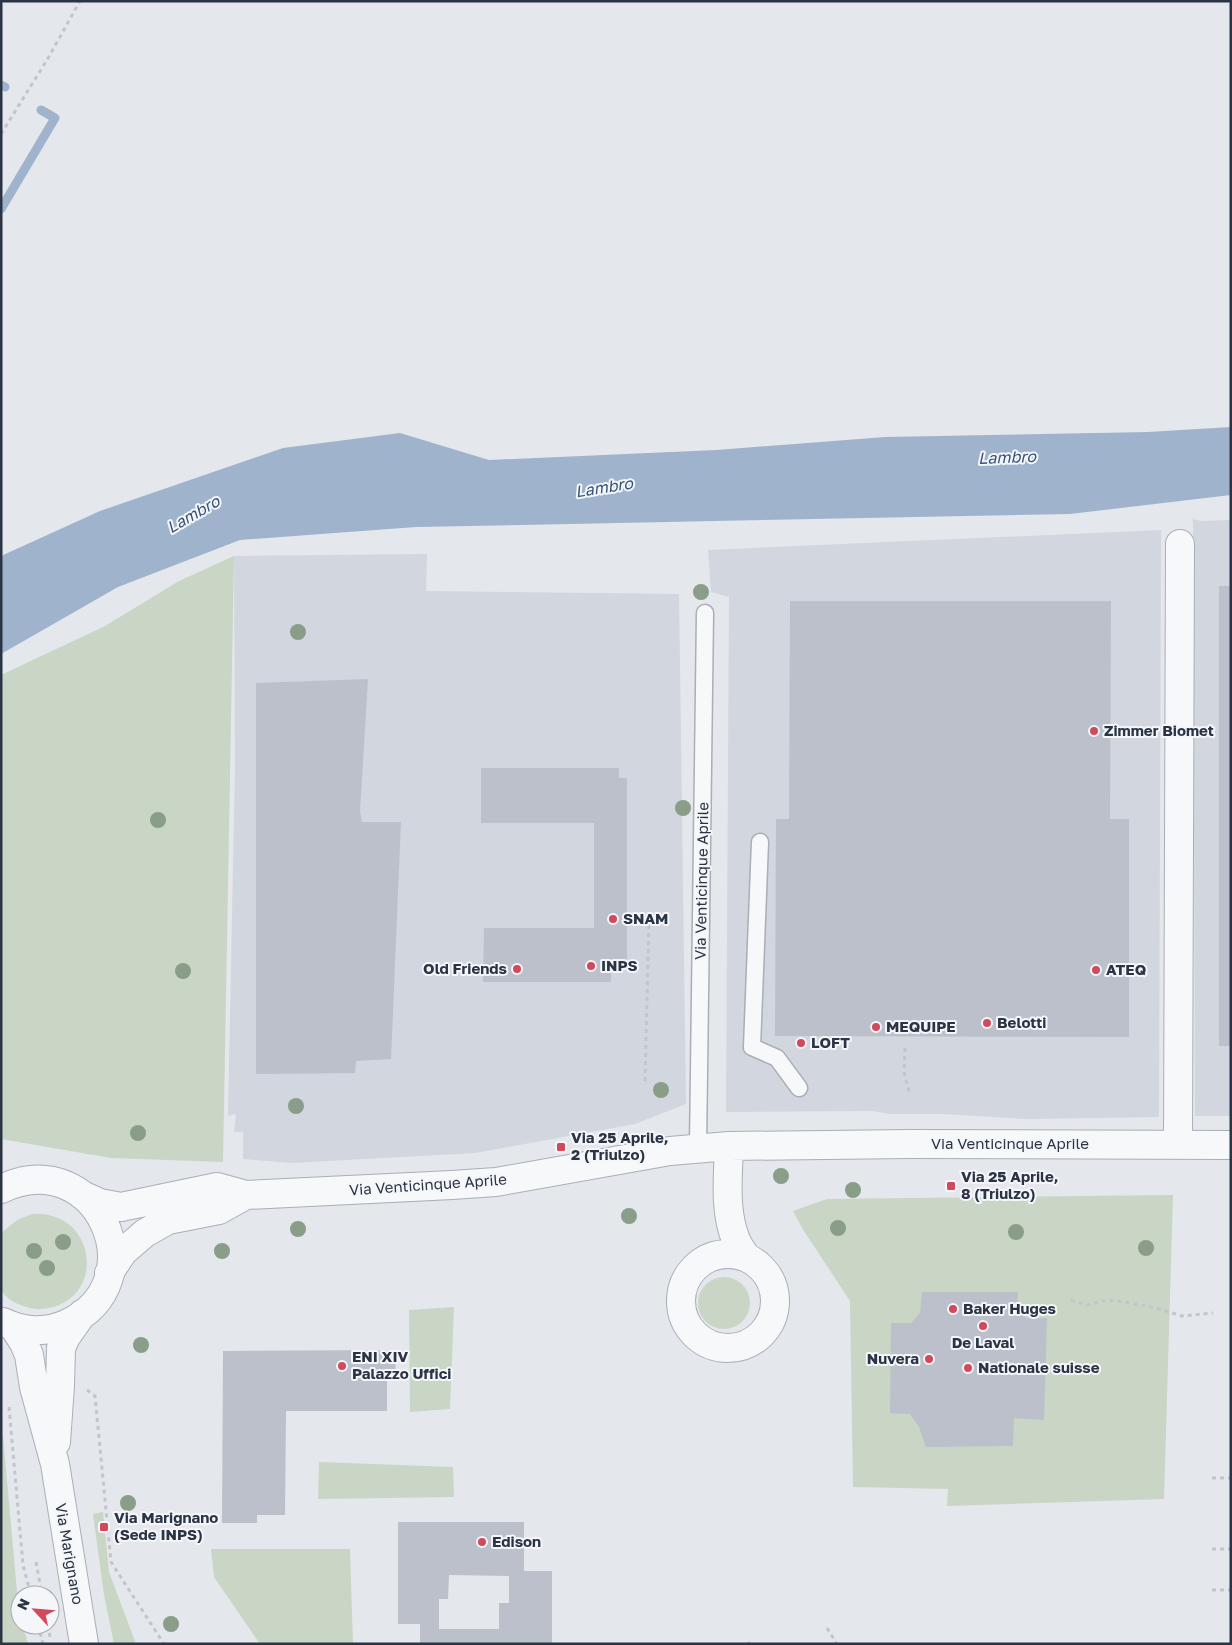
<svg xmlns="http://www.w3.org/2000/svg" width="1232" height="1645" font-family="'Golos Text',sans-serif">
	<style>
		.built { fill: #d2d6de }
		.green { fill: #c9d6c5 }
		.water { fill: #9fb4cc }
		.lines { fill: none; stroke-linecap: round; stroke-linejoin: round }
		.stream { stroke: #9fb4cc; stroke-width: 9 }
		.building { fill: #bbc0ca; fill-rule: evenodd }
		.service-casing { stroke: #a9aeb7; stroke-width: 19 }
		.minor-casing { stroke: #a9aeb7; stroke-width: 30 }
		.path { stroke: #c2c5cb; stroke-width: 3; stroke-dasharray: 4 4; stroke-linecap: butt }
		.service { stroke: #f7f8fa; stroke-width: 16 }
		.minor { stroke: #f7f8fa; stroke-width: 28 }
		.tree { fill: #899d89 }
		.poi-dot { fill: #d1495b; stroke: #f4f6f9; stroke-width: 2 }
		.labels { text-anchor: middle; stroke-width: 4; stroke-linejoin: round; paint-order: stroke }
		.poi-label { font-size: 15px; font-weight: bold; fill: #2b3445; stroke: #f4f6f9; text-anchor: start }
		.street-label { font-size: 15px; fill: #2b3445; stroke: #f4f6f9 }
		.water-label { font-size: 16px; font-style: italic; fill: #34527a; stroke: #f4f6f9 }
	</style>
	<rect width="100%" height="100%" fill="#e4e7ec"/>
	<path class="built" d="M1193 519 1201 521 1231 520V1116H1195Z
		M1161 530 1159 1117 1026 1119 943 1114H889L873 1111 726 1112 729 597 711 592 708 550Z
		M427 554 426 591 679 594 686 1104 635 1124 475 1153 292 1163 243 1159V1132H234L236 1114 228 1116 235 767 234 556Z"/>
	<path class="green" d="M234 556 223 1162 111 1158 1 1139V675L105 626 179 581Z
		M1173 1195 1164 1499 947 1506 948 1489 853 1487 850 1301 802 1228 793 1211 827 1199Z
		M32 1214C96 1210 107 1296 49 1308 42 1309 37 1310 30 1308 19 1305 8 1301 1 1290V1233L17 1220Z
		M698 1303a26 26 0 1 1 52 0a26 26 0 1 1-52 0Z
		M454 1307 450 1409 410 1412 409 1310Z
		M1 1432 3 1436 20 1625H23L28 1644H1Z
		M319 1462 453 1467 454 1497 318 1499Z
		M103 1512 109 1572 136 1644H114L104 1595 93 1514Z
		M211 1549H350L353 1644H260L214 1577Z"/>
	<path class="water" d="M1231 427V495L1070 514 416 527 240 540 118 587 1 654V556L100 511 283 448 400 433 489 460 716 450 885 437 1148 432Z"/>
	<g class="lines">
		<path class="stream" d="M1 85 5 87
			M1 209 55 118 41 110"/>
	</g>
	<path class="building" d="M1219 586H1231V1046H1219Z
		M790 601H1111L1110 819H1129V1037L775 1036 776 819H789Z
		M368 679 360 811 362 822H401L391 1059 356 1061 355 1073 256 1074V683Z
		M481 768H619V778H627V963H611V982H483L484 928H594V823H481Z
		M922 1292H1018L1017 1309 1026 1318H1047L1044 1420 1014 1418 1013 1446 926 1447 919 1427 910 1414 890 1413 891 1323H911L920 1313Z
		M395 1350 396 1380H387V1411H286L285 1515H257V1523H222L223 1351Z
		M398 1522H524V1571H552V1644H420V1624H398ZM449 1575 509 1576V1603H499V1629H439V1599H448Z"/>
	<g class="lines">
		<defs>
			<path id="service" d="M760 842 752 1047 777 1058 799 1088
				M698 1148 705 613"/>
			<path id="minor" d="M1178 1145 1180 544
				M729 1146C728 1177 724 1211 736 1240 738 1246 743 1252 746 1257
				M1 1189C97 1143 159 1282 66 1324 46 1333 23 1332 3 1322
				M82 1195 100 1203 121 1207 217 1187 246 1195 452 1185 496 1182 670 1151 729 1146 910 1144 1231 1145
				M681 1301a47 47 0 1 1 94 0a47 47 0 1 1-94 0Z
				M109 1273 123 1252 145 1233 168 1220 219 1210 246 1195
				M13 1326 24 1343 29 1355 34 1387 55 1464 84 1644
				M56 1442 60 1386 61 1348 66 1337 82 1314"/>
		</defs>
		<use href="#service" class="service-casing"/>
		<use href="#minor" class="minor-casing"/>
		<path class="path" d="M1 134 47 60 80 1
			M905 1048 904 1072 909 1092
			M645 1081 649 917
			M1071 1300 1087 1305 1107 1300 1125 1302 1156 1308 1182 1316 1213 1313
			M87 1390 95 1396 111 1562 164 1644
			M9 1407 23 1565 31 1595
			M1212 1478H1231
			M1212 1549H1231
			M36 1562 42 1595
			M1212 1590H1231
			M38 1625 43 1644
			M48 1625 50 1637
			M827 1628 837 1644
			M748 1642 749 1644"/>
		<use href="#service" class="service"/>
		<use href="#minor" class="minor"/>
	</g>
	<g class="tree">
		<circle cx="701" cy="592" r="8"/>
		<circle cx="298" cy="632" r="8"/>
		<circle cx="683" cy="808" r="8"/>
		<circle cx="158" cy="820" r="8"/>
		<circle cx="183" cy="971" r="8"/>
		<circle cx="661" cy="1090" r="8"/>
		<circle cx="296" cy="1106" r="8"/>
		<circle cx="138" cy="1133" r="8"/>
		<circle cx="781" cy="1176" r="8"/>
		<circle cx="853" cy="1190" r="8"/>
		<circle cx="629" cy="1216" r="8"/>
		<circle cx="838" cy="1228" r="8"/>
		<circle cx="298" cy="1229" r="8"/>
		<circle cx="1016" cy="1232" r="8"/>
		<circle cx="63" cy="1242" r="8"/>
		<circle cx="1146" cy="1248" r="8"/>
		<circle cx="34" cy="1251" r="8"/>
		<circle cx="222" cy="1251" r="8"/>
		<circle cx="47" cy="1268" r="8"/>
		<circle cx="141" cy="1345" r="8"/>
		<circle cx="128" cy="1503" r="8"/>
		<circle cx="171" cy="1624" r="8"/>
	</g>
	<g class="poi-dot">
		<circle cx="1094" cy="731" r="5"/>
		<circle cx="613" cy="919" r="5"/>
		<circle cx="591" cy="966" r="5"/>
		<circle cx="517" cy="969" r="5"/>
		<circle cx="1096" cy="970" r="5"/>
		<circle cx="987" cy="1023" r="5"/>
		<circle cx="876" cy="1027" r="5"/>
		<circle cx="801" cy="1043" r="5"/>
		<rect x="556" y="1142" width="10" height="10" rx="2.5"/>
		<rect x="946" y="1181" width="10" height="10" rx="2.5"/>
		<circle cx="953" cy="1309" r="5"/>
		<circle cx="983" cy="1326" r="5"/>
		<circle cx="929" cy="1359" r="5"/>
		<circle cx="342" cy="1366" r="5"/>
		<circle cx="968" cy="1368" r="5"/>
		<rect x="99" y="1522" width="10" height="10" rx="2.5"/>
		<circle cx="482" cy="1542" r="5"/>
	</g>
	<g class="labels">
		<g class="poi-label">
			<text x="1104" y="736">Zimmer Biomet</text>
			<text x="623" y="924">SNAM</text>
			<text x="601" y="971">INPS</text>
			<text x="507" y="974" text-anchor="end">Old Friends</text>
			<text x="1106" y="975">ATEQ</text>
			<text x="997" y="1028">Belotti</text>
			<text x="886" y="1032">MEQUIPE</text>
			<text x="811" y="1048">LOFT</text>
			<text x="571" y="1143">Via 25 Aprile,<tspan x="571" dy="17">2 (Triulzo)</tspan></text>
			<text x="961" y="1182">Via 25 Aprile,<tspan x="961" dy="17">8 (Triulzo)</tspan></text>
			<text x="963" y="1314">Baker Huges</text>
			<text x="983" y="1348" text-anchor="middle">De Laval</text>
			<text x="352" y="1362">ENI XIV<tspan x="352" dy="17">Palazzo Uffici</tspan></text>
			<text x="919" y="1364" text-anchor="end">Nuvera</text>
			<text x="978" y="1373">Nationale suisse</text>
			<text x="114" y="1523">Via Marignano<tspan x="114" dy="17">(Sede INPS)</tspan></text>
			<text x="492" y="1547">Edison</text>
		</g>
		<g class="street-label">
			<text transform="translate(702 881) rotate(-89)" y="5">Via Venticinque Aprile</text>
			<text x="1010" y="1149">Via Venticinque Aprile</text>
			<text transform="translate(428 1185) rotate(-4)" y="5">Via Venticinque Aprile</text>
			<text transform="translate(69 1554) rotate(80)" y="5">Via Marignano</text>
		</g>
		<g class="water-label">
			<text transform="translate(1007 457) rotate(-2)" y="6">Lambro</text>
			<text transform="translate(604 487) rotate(-9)" y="6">Lambro</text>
			<text transform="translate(193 514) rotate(-30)" y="6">Lambro</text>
		</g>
	</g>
	<rect width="1232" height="1645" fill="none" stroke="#2b3445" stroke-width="5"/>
	<g transform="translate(35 1610) rotate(296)"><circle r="24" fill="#f4f6f9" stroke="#a4a8b1"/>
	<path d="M0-4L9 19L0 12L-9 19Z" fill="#d1495b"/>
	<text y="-8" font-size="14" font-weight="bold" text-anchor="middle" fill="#2b3445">N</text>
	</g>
</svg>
